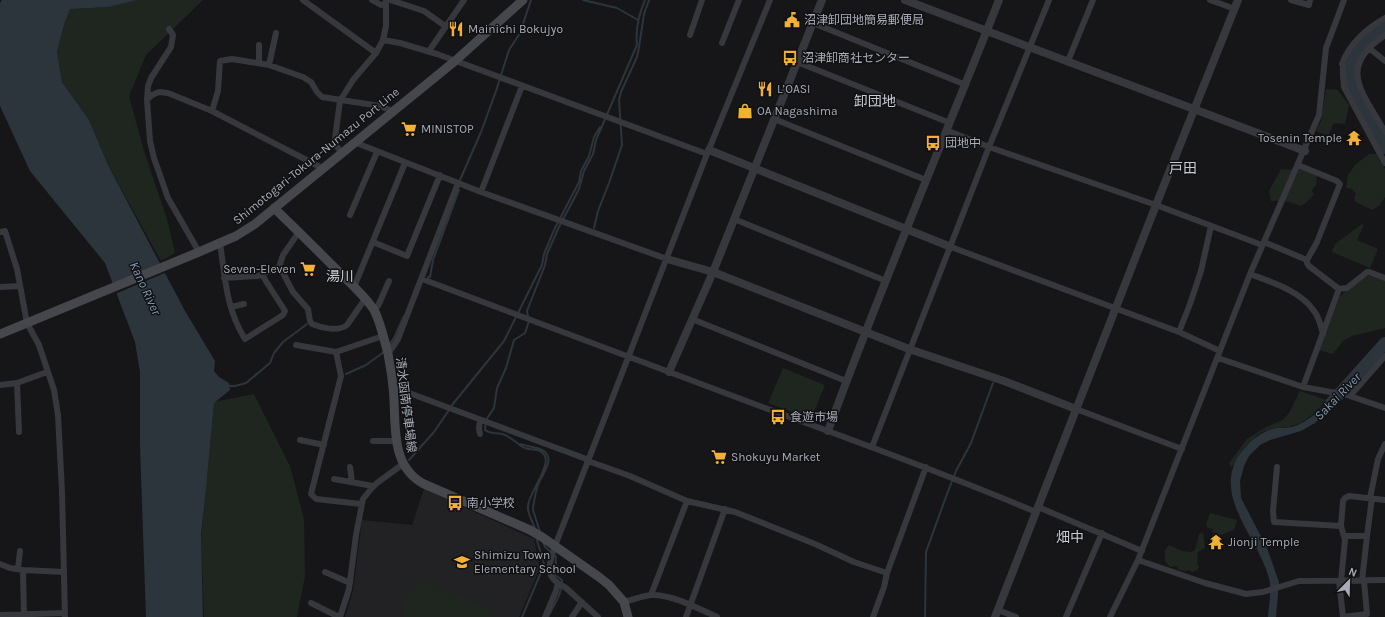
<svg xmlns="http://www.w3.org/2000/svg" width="1385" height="617" font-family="Karla,'Noto Sans JP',sans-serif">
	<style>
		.built { fill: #222225 }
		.green { fill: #1e261f }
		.water { fill: #2c353c }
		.pier { fill: #161618 }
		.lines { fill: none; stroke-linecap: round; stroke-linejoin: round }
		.stream { stroke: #2c353c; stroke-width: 2 }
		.river { stroke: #2c353c; stroke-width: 12 }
		.minor { stroke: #37383d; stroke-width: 6 }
		.tertiary { stroke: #37383d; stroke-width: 8 }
		.secondary { stroke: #45474d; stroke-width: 9 }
		.labels { text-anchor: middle; stroke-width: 3; stroke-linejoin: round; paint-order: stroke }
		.poi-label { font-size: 12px; fill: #a8adb8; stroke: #111113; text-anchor: start }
		.street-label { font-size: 12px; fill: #a8adb8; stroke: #111113 }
		.water-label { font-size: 13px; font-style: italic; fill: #7f9bb3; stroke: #111113 }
		.quarter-label { font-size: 14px; fill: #c9ccd4; stroke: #111113 }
	</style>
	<rect width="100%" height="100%" fill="#161618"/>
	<path class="built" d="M424 489 534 539 540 568 519 617H345L353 591 362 520 412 525Z"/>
	<path class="green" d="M137 0H203L146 55 129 96 144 151 167 219 175 253 161 261 108 165 89 120 62 82 57 52 64 25 70 9 109 7Z
		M1326 89 1338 90 1349 105 1345 124 1334 123 1328 136 1316 131 1321 121Z
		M1369 154H1377L1379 160 1385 169V197L1379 206 1372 210 1356 202 1354 198 1356 194 1352 189 1346 188 1348 175 1355 165Z
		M1300 168 1317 175 1316 185 1312 190 1314 195C1308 199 1308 203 1300 206 1290 201 1282 200 1271 201L1269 191 1281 169 1291 170Z
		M1362 224 1364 225 1357 240 1378 249 1370 268 1332 252 1335 244Z
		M1366 275 1385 280V328L1352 336 1343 341 1333 354 1318 350 1340 296Z
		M783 368 825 385 811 419 768 403Z
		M1300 391 1327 400C1318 409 1308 421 1295 425 1283 430 1270 426 1259 434 1254 437 1249 443 1245 447 1241 453 1238 463 1231 467L1229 463 1247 439 1268 426 1283 420 1289 413Z
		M254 394 290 466 304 519 305 576 297 617H204L201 541 214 402Z
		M1210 513 1237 520 1234 530 1221 535 1212 532 1213 529 1208 528 1206 525Z
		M1203 533 1205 548 1198 552 1197 564 1199 566 1198 570 1192 572 1189 570 1186 571 1179 570 1176 566 1170 567 1165 561V550L1169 545 1182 551 1191 552 1195 550 1199 534Z
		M421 583 433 584 486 607 494 617H403C397 602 408 588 421 583Z"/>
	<path class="water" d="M2 0H137L109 7 70 9 64 25 57 52 62 82 89 120 108 165 185 311 215 361 214 371 219 377 229 383 230 390 214 403 206 489 201 535 203 617H146L140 446V372L135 342 105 263 30 171 0 106V3Z
		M1334 393 1343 395 1315 423 1301 431 1270 440 1260 445 1249 456 1244 466 1240 481 1241 498 1267 548 1279 582 1276 617H1268C1269 604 1272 590 1269 578 1258 536 1207 492 1244 449 1252 439 1264 430 1277 428 1282 428 1287 428 1292 427 1309 422 1324 407 1334 393Z"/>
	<path class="pier" d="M162 263 167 272 115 294 111 285Z"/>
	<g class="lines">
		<path class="stream" d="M583 0 617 8 638 20
			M460 180 481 132 496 91 509 50 520 33 531 0
			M594 228 598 211 609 183 622 145 619 100 621 92 637 57 639 47 644 14 649 0
			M428 277H430L433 260 459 190
			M528 316 527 311 545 265 547 254 558 229 579 189 584 171 593 154 596 140 637 45C635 29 639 14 645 0
			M529 321 525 333 514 340 506 368 497 388 494 408 486 420 485 430C492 435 495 432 502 434 513 437 517 445 525 448 530 450 536 449 540 451 558 459 528 493 528 506 527 514 533 521 535 529
			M389 345 394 338 404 316
			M346 374 366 365 384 352
			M228 386H235L246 383 270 363 274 353 283 342 307 324
			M452 405 504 341 542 265 544 254 554 230 579 182 581 171 589 156 594 137 600 127
			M521 444C528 447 538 447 544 451 556 460 540 477 538 485 536 491 533 504 533 510L540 532
			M409 460 434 432 449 410
			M543 542 545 547 551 552
			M522 617 542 570 545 567 536 537
			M548 617C553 606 563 593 562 580L555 575 556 557 554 555
			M925 617 926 552 947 494 956 471 971 443 993 383"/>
		<path class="river" d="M1385 26C1362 38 1348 57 1350 83L1385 148
			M1331 403 1385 343"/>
		<path class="minor" d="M303 0 376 53
			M372 0 381 5 385 4
			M390 0 424 11 445 26
			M1210 0 1235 9
			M1291 0 1309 5 1310 0
			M1385 18C1367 28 1349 44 1342 64L1343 65V76L1344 87 1385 163
			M813 23 966 85
			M169 29 173 35 171 47 151 78 148 86 147 100 150 141 154 158 168 198 199 252
			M690 35 702 0
			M1385 35C1336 68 1363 92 1385 132
			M383 40 400 43 437 54 707 154
			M722 43 739 0
			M1369 48 1385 61
			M429 51 464 0
			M1068 61 1093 0
			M797 62 950 123
			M259 63V45
			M269 65 276 33
			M147 100 152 95 159 92 168 93 212 111 322 168
			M212 111 218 91 220 61 232 59 269 65 303 77 311 82 317 92 322 97 380 106 392 111
			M774 119 926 180
			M946 130 989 147 1156 205 1262 245
			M354 142 481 192 667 259
			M341 153 336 145 335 138 340 101 353 80 376 53 383 40 386 26V0
			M1298 165 1337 181 1340 184 1317 242 1307 260
			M481 192 522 86
			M350 215 377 152
			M734 219 886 281
			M0 232 5 231 17 269 27 323 39 345 54 390 58 415 62 492 65 617
			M299 232 283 255 279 267 283 273 293 292 308 309 310 321 312 324C322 328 338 332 347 325L365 299
			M373 242 407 256 440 175
			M1264 242 1307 260V263L1309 266 1339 289 1347 288 1367 272H1369L1385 278
			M220 243C225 277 226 309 245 339L283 315 285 311 262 275
			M951 247 1179 332 1220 351
			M1250 274C1271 282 1301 291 1314 311 1319 317 1321 326 1323 334
			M224 278 258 276 279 267
			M422 279C536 322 650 365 765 408 856 441 946 474 1036 512
			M0 287 20 286
			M354 287 405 163
			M231 307 244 304
			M374 310 378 306 389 281
			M692 319 846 381
			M1179 332 1190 304 1201 271 1211 226
			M296 345 336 352 383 336
			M336 352 341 376 311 494 316 499 361 504
			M388 354 398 339 458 183
			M1218 358 1303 387 1347 395 1385 408
			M17 383 19 432
			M0 385 17 383 47 372
			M393 387 589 460
			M1303 387 1339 289
			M1350 396 1385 356
			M1076 409 1182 449
			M480 420 479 429 480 434
			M300 440 324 445
			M373 441H396
			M872 447 989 147 1049 0
			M588 461 630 476 687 501 735 512 815 544 854 562 887 573
			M350 467 352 482
			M1277 467 1273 511 1274 522 1341 526
			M334 479 373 486
			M1370 498 1378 459 1385 444
			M1038 507 1142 551
			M1344 536H1367L1372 498
			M1138 560 1205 583 1246 594 1263 592 1299 581 1385 580
			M0 564 10 568 23 570 24 617
			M18 569 20 551
			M23 570 64 572
			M325 572 350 583
			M1339 581 1343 617
			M1341 581 1345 540 1341 526 1343 501 1345 498 1349 496 1385 500
			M1362 581 1367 536
			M558 583 566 588 598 617
			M651 595 687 501
			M624 602C633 600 642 596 651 595 672 594 699 609 717 617
			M311 603 339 617
			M998 610 1016 617
			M0 615 65 613
			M340 617 349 589 356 535 363 499 371 489 377 483 403 464
			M545 617 556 591 558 583C544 575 551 558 555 546L707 154 770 0
			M572 617 582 602
			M686 617 725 509
			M873 617 884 587 887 573 926 467
			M1066 617 1102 533
			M1110 617 1138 560 1250 274 1319 115 1326 48 1344 0
			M1343 617 1367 614 1364 581"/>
		<path class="tertiary" d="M905 0 1305 151
			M709 150 951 247
			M667 259 713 272 909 349 1004 381 1076 409
			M669 372 713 272 822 0
			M828 431C881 286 942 144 999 0
			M995 617 1156 205 1238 0"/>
		<path class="secondary" d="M274 208C295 228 316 249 337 270 349 282 365 296 374 310 380 321 385 342 388 354 390 365 392 376 393 387 397 420 388 465 424 484L530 530 542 537 599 577 609 585 624 602 628 617
			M0 334 199 252 236 236 255 224 455 61 523 0"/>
	</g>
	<defs>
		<symbol id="civic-bare" viewBox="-9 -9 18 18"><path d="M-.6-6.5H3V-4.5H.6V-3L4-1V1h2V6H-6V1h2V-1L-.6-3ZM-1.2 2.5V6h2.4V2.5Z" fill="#f2b134" stroke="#111113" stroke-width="2.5" paint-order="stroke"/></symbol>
		<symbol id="restaurant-bare" viewBox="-9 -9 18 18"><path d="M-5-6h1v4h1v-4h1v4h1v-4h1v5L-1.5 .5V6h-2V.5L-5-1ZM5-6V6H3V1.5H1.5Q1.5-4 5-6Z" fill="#f2b134" stroke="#111113" stroke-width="2.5" paint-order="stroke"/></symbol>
		<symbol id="bus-bare" viewBox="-9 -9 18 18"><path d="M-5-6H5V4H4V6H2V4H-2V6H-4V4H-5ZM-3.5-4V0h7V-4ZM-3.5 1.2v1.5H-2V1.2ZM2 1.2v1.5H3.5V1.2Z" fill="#f2b134" stroke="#111113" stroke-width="2.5" paint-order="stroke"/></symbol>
		<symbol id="shop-bare" viewBox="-9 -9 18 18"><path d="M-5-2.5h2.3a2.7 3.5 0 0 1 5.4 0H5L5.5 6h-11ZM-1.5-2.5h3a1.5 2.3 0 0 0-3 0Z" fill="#f2b134" stroke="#111113" stroke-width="2.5" paint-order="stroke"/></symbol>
		<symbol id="supermarket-bare" viewBox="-9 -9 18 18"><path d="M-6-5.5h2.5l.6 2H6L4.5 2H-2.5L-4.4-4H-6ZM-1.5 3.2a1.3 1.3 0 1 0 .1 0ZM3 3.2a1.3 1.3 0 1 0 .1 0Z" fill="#f2b134" stroke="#111113" stroke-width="2.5" paint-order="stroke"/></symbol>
		<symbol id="temple-bare" viewBox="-9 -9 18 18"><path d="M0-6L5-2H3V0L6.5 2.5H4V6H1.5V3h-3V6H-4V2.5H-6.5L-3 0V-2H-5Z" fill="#f2b134" stroke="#111113" stroke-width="2.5" paint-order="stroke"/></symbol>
		<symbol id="school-bare" viewBox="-9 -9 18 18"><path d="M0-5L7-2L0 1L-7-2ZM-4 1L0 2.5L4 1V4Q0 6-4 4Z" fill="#f2b134" stroke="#111113" stroke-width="2.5" paint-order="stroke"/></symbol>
	</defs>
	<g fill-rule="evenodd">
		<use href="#civic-bare" x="781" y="9" width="22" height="22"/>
		<use href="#restaurant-bare" x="445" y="18" width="22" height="22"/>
		<use href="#bus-bare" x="779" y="47" width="22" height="22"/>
		<use href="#restaurant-bare" x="754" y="78" width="22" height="22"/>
		<use href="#shop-bare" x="734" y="100" width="22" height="22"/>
		<use href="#supermarket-bare" x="398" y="118" width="22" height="22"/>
		<use href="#temple-bare" x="1343" y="127" width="22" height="22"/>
		<use href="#bus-bare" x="922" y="132" width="22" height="22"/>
		<use href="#supermarket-bare" x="297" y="258" width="22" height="22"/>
		<use href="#bus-bare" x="767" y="406" width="22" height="22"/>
		<use href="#supermarket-bare" x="708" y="446" width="22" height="22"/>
		<use href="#bus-bare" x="444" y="492" width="22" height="22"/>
		<use href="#temple-bare" x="1205" y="531" width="22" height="22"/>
		<use href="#school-bare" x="451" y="551" width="22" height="22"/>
	</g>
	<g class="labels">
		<g class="poi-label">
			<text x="804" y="24">沼津卸団地簡易郵便局</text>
			<text x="468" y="33">Mainichi Bokujyo</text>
			<text x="802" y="62">沼津卸商社センター</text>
			<text x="777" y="93">L’OASI</text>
			<text x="757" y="115">OA Nagashima</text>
			<text x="421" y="133">MINISTOP</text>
			<text x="1342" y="142" text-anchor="end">Tosenin Temple</text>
			<text x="945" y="147">団地中</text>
			<text x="296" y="273" text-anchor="end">Seven-Eleven</text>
			<text x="790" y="421">食遊市場</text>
			<text x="731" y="461">Shokuyu Market</text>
			<text x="467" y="507">南小学校</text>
			<text x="1228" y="546">Jionji Temple</text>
			<text x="474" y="559">Shimizu Town<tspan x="474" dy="14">Elementary School</tspan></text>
		</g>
		<g class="street-label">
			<text transform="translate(316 156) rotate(-39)" y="4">Shimotogari-Tokura-Numazu Port Line</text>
			<text transform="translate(406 405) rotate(83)" y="4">清水函南停車場線</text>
		</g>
		<g class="water-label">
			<text transform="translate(146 288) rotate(65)" y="5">Kano River</text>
			<text transform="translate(1337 396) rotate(-46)" y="5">Sakai River</text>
		</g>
		<g class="quarter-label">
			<text x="875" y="106">卸団地</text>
			<text x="1183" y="173">戸田</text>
			<text x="340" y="281">湯川</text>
			<text x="1070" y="542">畑中</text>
		</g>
	</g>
	<g transform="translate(1349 581) rotate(23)" stroke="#111113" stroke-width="3" paint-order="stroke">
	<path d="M0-3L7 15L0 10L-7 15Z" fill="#a8adb8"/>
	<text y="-6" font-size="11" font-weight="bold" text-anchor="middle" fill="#a8adb8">N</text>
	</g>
</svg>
